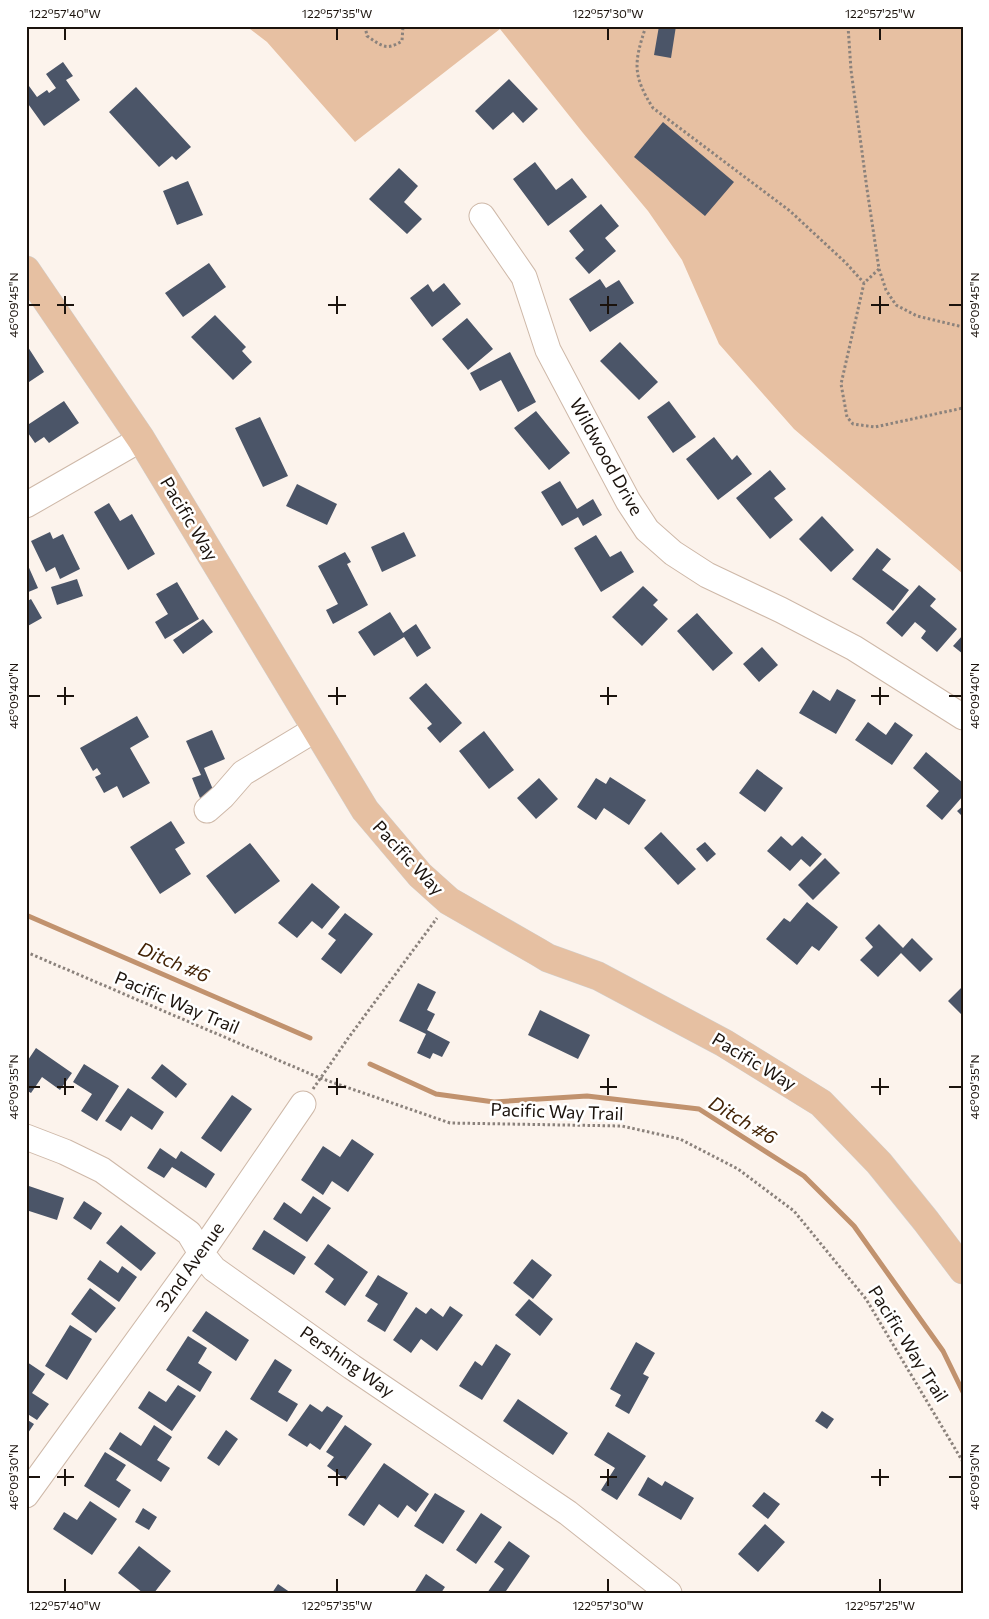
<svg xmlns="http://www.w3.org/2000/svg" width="989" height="1619" font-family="Commissioner,sans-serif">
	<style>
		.green { fill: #e7c0a2 }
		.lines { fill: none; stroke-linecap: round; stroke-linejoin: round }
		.stream { stroke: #c1926e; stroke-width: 5 }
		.building { fill: #4b5568 }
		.minor-casing { stroke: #ceb8a8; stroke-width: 27 }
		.major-casing { stroke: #d1d0cf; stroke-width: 29 }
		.path { stroke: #8b827c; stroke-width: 3; stroke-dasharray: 2.5 2.5; stroke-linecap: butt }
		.minor { stroke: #fff; stroke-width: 25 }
		.major { stroke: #e6c0a2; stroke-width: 28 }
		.ticks { fill: none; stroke: #1b130d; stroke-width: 2 }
		.labels { text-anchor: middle; stroke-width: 5; stroke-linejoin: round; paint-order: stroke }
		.street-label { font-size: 18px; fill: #1b130d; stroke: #fff }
		.water-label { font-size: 19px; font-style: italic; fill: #422204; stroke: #fff }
		.neatline { fill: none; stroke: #1b130d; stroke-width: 2 }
		.ticks-label { font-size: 12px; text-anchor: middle; fill: #1b130d }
	</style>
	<rect width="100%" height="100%" fill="#fcf3ec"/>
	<path class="green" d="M246 26H963V574L794 429 719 344 682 260 648 211 583 133 500 29 355 142 267 42Z"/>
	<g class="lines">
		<path class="stream" d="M26 915 310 1038
			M370 1064 436 1094 494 1102 587 1096 699 1109 804 1176 854 1226 943 1351 963 1392"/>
	</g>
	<path class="building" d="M659 26H676L671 58 654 55Z
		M63 62 73 76 66 80 80 100 44 126 26 101V88L29 86 37 97 47 90 49 93 56 88 46 74Z
		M509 79 538 109 523 123 513 112 493 130 475 111Z
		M136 87 191 147 176 160 172 156 159 167 109 112Z
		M663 122 734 182 705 216 634 157Z
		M535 162 556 190 572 178 587 197 548 226 513 179Z
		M399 168 418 186 404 202 422 219 407 234 369 199Z
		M188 181 203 215 177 225 163 191Z
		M601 204 619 226 605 238 616 251 589 274 575 258 584 250 569 231Z
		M209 263 226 287 183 317 165 293Z
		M600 279 606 288 619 280 634 303 590 332 569 299Z
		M444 283 461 304 432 327 410 298 428 284 433 292Z
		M215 315 246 347 242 351 252 362 233 380 191 337Z
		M467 318 493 349 468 370 442 339Z
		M620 342 658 382 639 400 600 361Z
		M26 344 44 372 26 384Z
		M510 352 536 402 518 412 501 380 480 391 470 373Z
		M64 401 79 423 49 443 44 437 35 443 26 430V426Z
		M669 401 696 437 673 453 647 417Z
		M536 411 570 453 549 470 514 428Z
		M260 417 288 476 263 487 235 428Z
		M714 437 732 460 737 455 752 474 718 500 686 459Z
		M770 470 786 489 774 498 793 520 770 539 736 498Z
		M560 481 577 509 593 499 602 515 583 526 578 517 562 526 541 492Z
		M297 484 337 504 327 525 286 506Z
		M109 503 120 521 132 514 155 554 128 570 94 512Z
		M822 516 854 550 831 572 799 539Z
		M50 532 53 539 63 534 80 569 60 579 55 567 46 572 31 541Z
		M404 532 416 556 382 572 371 547Z
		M596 535 610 557 621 551 634 572 601 592 574 548Z
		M877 548 891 559 882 570 909 590 893 611 852 579Z
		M345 552 351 562 347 564 368 605 333 624 326 610 338 604 318 566Z
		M26 561 38 588 26 593Z
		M77 579 83 596 57 605 51 587Z
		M177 582 199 619 165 639 155 622 168 614 156 594Z
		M919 585 936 599 930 606 957 629 937 652 921 638 926 631 915 622 902 637 886 623Z
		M643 586 658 600 653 605 668 619 642 646 612 617Z
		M31 599 42 618 26 627V602Z
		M390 612 403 633 416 624 431 648 417 657 404 637 374 656 358 632Z
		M697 613 733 653 713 671 677 631Z
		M203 619 213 632 183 654 173 640Z
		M963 635V654L953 646Z
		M762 647 778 665 759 682 743 664Z
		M426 683 462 723 440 743 427 728 432 724 409 698Z
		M837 689 856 700 836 734 799 713 813 690 830 701Z
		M137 716 149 737 130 748 150 783 123 798 117 786 104 793 95 777 101 774 97 768 93 771 80 748Z
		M868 722 886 735 895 722 913 735 892 765 855 740Z
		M212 730 225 759 204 768 214 792 200 798 192 778 201 775 186 741Z
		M484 731 514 770 489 789 459 751Z
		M926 752 963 783V796L942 820 926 806 939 791 913 768Z
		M757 769 783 788 765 812 739 793Z
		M610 777 646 800 629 825 604 808 596 820 577 807 596 778 606 784Z
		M539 778 558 799 536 819 517 798Z
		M963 806V817L957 811Z
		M171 821 185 843 175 849 191 874 160 894 130 847Z
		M661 832 696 869 678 885 644 848Z
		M781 836 792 846 802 836 822 854 810 867 801 859 790 871 767 851Z
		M705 842 716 854 707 862 696 849Z
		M250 843 280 881 235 914 206 876Z
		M825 858 840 873 813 900 798 885Z
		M312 883 340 907 322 929 312 921 297 938 278 923Z
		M807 902 838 927 819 951 812 946 797 965 766 939 784 918 790 922Z
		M345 913 373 934 341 974 321 959 336 940 328 934Z
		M879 924 903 948 912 938 933 959 920 972 901 953 878 977 860 960 873 947 865 938Z
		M418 983 436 992 427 1010 435 1014 427 1030 450 1042 442 1057 433 1053 430 1059 417 1053 426 1034 399 1021Z
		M963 986V1016L948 1001Z
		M540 1010 590 1035 578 1059 528 1035Z
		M36 1048 72 1073 60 1090 42 1077 31 1093 26 1090V1063Z
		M84 1064 119 1086 97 1121 81 1111 92 1094 73 1082Z
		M162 1064 187 1084 176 1098 151 1078Z
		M128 1088 164 1112 152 1130 131 1116 121 1131 105 1121Z
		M232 1095 252 1109 221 1152 201 1138Z
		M352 1139 374 1154 348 1192 332 1181 323 1195 301 1180 323 1146 340 1157Z
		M160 1148 176 1159 181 1151 215 1174 206 1188 172 1167 164 1178 147 1168Z
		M26 1185 64 1198 57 1220 26 1210Z
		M313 1196 331 1208 307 1242 273 1219 284 1202 301 1214Z
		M84 1201 102 1213 91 1230 73 1218Z
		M121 1225 156 1253 141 1271 106 1243Z
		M264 1230 306 1257 294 1275 252 1249Z
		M328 1244 368 1272 345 1306 325 1292 334 1279 314 1264Z
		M532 1259 552 1275 533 1299 513 1283Z
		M100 1260 118 1273 122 1266 137 1277 119 1302 87 1279Z
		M378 1275 408 1293 385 1332 367 1321 378 1304 365 1296Z
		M90 1288 116 1308 96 1333 71 1314Z
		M529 1299 553 1319 540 1336 515 1315Z
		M450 1306 463 1315 437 1351 421 1339 411 1353 393 1340 416 1307 426 1314 431 1308 443 1317Z
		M206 1311 249 1340 236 1361 192 1331Z
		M70 1325 92 1339 67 1380 45 1366Z
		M188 1336 207 1348 198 1363 212 1372 200 1392 166 1370Z
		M636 1342 655 1353 643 1374 649 1377 629 1414 615 1406 621 1395 610 1389Z
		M496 1344 511 1354 482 1400 459 1386 475 1361 482 1366Z
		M275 1359 292 1370 278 1392 298 1404 287 1422 250 1399Z
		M27 1362 45 1374 32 1393 49 1404 37 1420 26 1413Z
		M178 1385 196 1396 172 1431 138 1408 149 1391 166 1402Z
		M518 1399 568 1433 553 1455 503 1421Z
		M310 1404 322 1412 327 1406 343 1416 320 1450 310 1443 307 1447 288 1435Z
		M822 1411 834 1419 827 1429 815 1421Z
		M26 1419 34 1424 26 1436Z
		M154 1425 172 1437 157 1460 170 1468 161 1482 109 1449 120 1432 141 1446Z
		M345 1425 372 1444 346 1480 327 1466 334 1457 326 1452Z
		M226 1430 238 1439 219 1466 207 1458Z
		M608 1432 646 1456 617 1500 601 1490 615 1468 594 1455Z
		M105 1452 126 1465 116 1480 131 1490 119 1508 84 1486Z
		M384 1463 429 1494 416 1512 407 1505 398 1518 379 1504 364 1526 348 1515Z
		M648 1477 662 1486 665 1481 694 1498 681 1520 638 1495Z
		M764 1492 780 1504 768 1519 752 1506Z
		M435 1493 465 1511 443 1544 414 1526Z
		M90 1501 117 1519 92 1555 53 1529 64 1512 77 1520Z
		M143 1508 157 1517 149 1530 135 1522Z
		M481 1513 502 1527 476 1564 456 1550Z
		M765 1524 785 1542 758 1572 738 1554Z
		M509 1541 530 1556 506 1591 509 1593H487L504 1569 494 1562Z
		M139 1546 171 1571 154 1593H143L118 1573Z
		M426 1574 445 1587 441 1593H414Z
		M278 1584 291 1593H272Z"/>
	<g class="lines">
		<defs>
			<path id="minor" d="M482 216 524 277 548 350 628 501 647 530 673 553 707 575 781 610 854 648 963 717
				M26 505 141 439
				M207 810 223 796 243 773 316 729
				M26 1137 65 1152 102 1170 189 1233 201 1253 214 1269 352 1367 568 1513 669 1593
				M26 1495 201 1253 303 1104"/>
			<path id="major" d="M26 270 141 439 365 810 420 875 449 901 538 952 548 958 598 976 724 1043 821 1103 879 1163 926 1221 963 1270"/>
		</defs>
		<use href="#minor" class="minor-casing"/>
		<use href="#major" class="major-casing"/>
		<path class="path" d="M365 26 367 36C382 46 386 51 402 41L403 26
			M646 26C634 62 632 75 653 108L790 211 846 263 864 283
			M848 26 851 70 867 189 879 269 886 290 896 305 917 316 963 327
			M879 269 864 283 841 384 847 417 853 424 875 427 963 408
			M26 952 320 1078 450 1123 622 1126 680 1139 738 1169 794 1211 866 1299 963 1462
			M313 1089 349 1037 437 918"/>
		<use href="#minor" class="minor"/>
		<use href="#major" class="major"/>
	</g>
	<path class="ticks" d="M65 28V40M337 28V40M608 28V40M880 28V40M65 296V314M337 296V314M608 296V314M880 296V314M28 305H40M57 305H74M328 305H346M600 305H617M871 305H889M949 305H962M65 687V705M337 687V705M608 687V705M880 687V705M28 696H40M57 696H74M328 696H346M600 696H617M871 696H889M949 696H962M65 1078V1095M337 1078V1095M608 1078V1095M880 1078V1095M28 1087H40M57 1087H74M328 1087H346M600 1087H617M871 1087H889M949 1087H962M65 1469V1486M337 1469V1486M608 1469V1486M880 1469V1486M28 1477H40M57 1477H74M328 1477H346M600 1477H617M871 1477H889M949 1477H962M65 1579V1592M337 1579V1592M608 1579V1592M880 1579V1592"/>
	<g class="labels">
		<g class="street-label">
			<text transform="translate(606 457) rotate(61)" y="6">Wildwood Drive</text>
			<text transform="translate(189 519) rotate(59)" y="6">Pacific Way</text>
			<text transform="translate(408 858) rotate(47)" y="6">Pacific Way</text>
			<text transform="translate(177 1003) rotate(23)" y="6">Pacific Way Trail</text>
			<text transform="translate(754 1062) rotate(31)" y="6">Pacific Way</text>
			<text transform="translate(557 1112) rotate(2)" y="6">Pacific Way Trail</text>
			<text transform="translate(190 1267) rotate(-55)" y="6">32nd Avenue</text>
			<text transform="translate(908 1344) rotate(58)" y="6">Pacific Way Trail</text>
			<text transform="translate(347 1362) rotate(35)" y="6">Pershing Way</text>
		</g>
		<g class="water-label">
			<text transform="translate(174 962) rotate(23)" y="7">Ditch #6</text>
			<text transform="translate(743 1120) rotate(31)" y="7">Ditch #6</text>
		</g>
	</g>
	<rect width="989" height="1619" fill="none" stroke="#ffffff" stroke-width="55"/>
	<rect x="28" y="28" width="934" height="1564" class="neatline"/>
	<g class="ticks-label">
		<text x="65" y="18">122°57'40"W</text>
		<text x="337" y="18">122°57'35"W</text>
		<text x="608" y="18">122°57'30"W</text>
		<text x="880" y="18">122°57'25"W</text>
		<text transform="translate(14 305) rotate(-90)" y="4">46°09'45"N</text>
		<text transform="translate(975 305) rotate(-90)" y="4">46°09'45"N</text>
		<text transform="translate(14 696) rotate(-90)" y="4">46°09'40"N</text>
		<text transform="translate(975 696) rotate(-90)" y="4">46°09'40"N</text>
		<text transform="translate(14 1087) rotate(-90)" y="4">46°09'35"N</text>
		<text transform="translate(975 1087) rotate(-90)" y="4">46°09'35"N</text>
		<text transform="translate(14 1477) rotate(-90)" y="4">46°09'30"N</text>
		<text transform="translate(975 1477) rotate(-90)" y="4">46°09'30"N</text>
		<text x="65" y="1610">122°57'40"W</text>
		<text x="337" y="1610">122°57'35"W</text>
		<text x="608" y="1610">122°57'30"W</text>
		<text x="880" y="1610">122°57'25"W</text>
	</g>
</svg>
